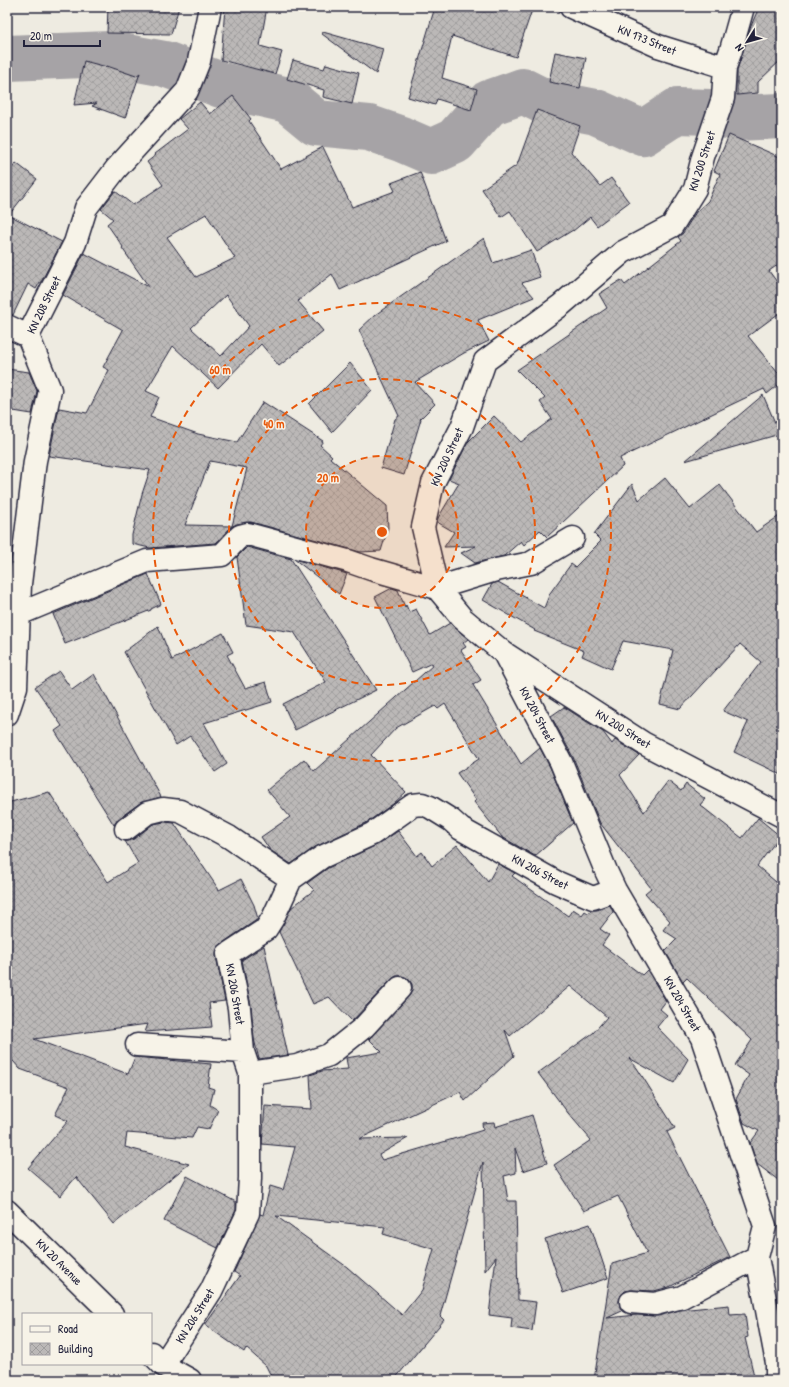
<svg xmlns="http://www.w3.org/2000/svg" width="789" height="1387" font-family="'Patrick Hand',sans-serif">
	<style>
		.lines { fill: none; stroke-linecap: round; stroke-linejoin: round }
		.river { stroke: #a6a3a6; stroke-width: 46 }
		.building { fill: url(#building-cross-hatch); stroke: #22223b; fill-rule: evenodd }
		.street-casing { stroke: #22223b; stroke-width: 25 }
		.secondary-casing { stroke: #22223b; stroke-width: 25 }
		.street { stroke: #f7f3e8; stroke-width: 22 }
		.secondary { stroke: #f7f3e8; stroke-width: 22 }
		.ring { fill: none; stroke: #e8590c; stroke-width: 2; stroke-dasharray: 7 5 }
		.labels { text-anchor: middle; stroke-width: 3; stroke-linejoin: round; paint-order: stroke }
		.street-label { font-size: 12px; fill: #22223b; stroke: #f7f3e8 }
		.centre { fill: #e8590c; stroke: #f7f3e8; stroke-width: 2 }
		.ring-label { font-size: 12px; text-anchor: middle; font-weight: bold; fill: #e8590c; stroke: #f7f3e8; stroke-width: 3; stroke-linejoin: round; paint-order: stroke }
	</style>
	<defs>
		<pattern id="building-cross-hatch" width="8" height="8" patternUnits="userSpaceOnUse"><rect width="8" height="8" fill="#bbb8b7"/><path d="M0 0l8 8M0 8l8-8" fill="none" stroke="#a09e9e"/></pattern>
	</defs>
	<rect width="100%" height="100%" fill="#eeebe1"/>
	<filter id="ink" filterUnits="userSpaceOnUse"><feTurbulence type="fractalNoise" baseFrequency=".025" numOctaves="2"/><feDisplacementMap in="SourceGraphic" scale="8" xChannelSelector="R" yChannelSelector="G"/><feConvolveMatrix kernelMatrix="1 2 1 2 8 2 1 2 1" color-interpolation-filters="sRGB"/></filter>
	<g filter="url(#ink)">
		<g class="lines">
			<path class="river" d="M7 58 111 54 165 64 221 85 288 100 316 123 369 128 401 139 431 152 455 141 489 103 523 91 545 102 596 112 643 133 677 111 711 112 737 118 782 116"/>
		</g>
		<path class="building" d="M108 7H179L171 34 107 33Z
			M225 7H267L260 46 282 52 275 74 221 60Z
			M435 7H533L516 57 452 36 442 78 477 89 471 110 437 99 435 105 408 97Z
			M759 7H782V59L758 82V93L737 95V70L751 26Z
			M323 32 383 49 376 74 322 34Z
			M555 52 586 58 580 88 549 82Z
			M293 60 324 69 326 64 359 73 352 104 323 97 324 90 287 79Z
			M84 61 107 67V66L136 76 140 73 125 118 92 106 97 103 74 105Z
			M233 96 251 119 249 121 281 169 323 147 352 207 395 191 391 183 420 172 446 241 340 290 332 274 298 301 323 331 279 366 261 344 218 388 173 346 146 391 159 397 150 417 198 434 237 442 263 402 323 441 320 445 332 456 330 458 387 506 388 528 381 551 360 552 251 522 237 524 231 527 216 543 150 548 132 544V535L142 494 150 470 49 456 59 408 87 413 109 370 103 367 123 330 63 295 84 253 149 287 122 248 123 247 107 224 113 219 101 209 115 191 133 205 163 185 147 162 156 155 155 154 188 129 179 119 200 102 210 114ZM206 214 235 258 196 277 167 237ZM226 295 249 326 221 356 191 328ZM210 461 247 468 232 526 185 525Z
			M537 110 580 126 571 152 600 186 611 178 629 202 597 226 590 217 573 231V230L537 252 510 211 501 217 482 189 517 165Z
			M729 135 782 158V262L769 271 782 289V311L748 336 782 378V382L767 394 764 389 620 458 623 466 547 537 540 530 524 545 521 541 504 556 475 563 461 553 476 546 444 547 454 532 437 522 438 518 459 483 449 479 468 442 494 416 521 442 552 419 540 402 545 398 517 370 607 308 599 294 621 280 625 285 681 241 678 237 683 233 696 212 708 201 720 174 714 171Z
			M16 163 37 179 9 215 62 242 41 282H40L36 289 28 284 13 315 7 314V175Z
			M484 238 493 263 531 250 540 277 522 283 534 297 478 320 489 341 464 353 415 382 435 404 420 419H421L404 475 381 468 395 419 399 416 359 330 375 315Z
			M350 363 372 390 332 432 309 404Z
			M7 369 29 372 37 391 32 414 7 410Z
			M763 395 780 434 685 461Z
			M665 478 690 509 720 485 756 532 782 514V775L734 752 748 722 723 711 761 662 740 644 680 709 660 704 673 650 623 641 611 669 582 656 584 651 534 631 535 630 483 600 492 584 498 582 544 608 550 593 571 564 575 567 601 541 594 534 632 484 639 500Z
			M247 547 291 559 376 690 295 730 283 704 326 682 294 632 246 625 237 557Z
			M294 559 347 574 339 594Z
			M148 574 161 604 151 609V610L65 644 53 614Z
			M392 588 398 590 405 607 406 605 409 612 416 609 430 635 450 623 468 639 463 643 466 647 461 650 481 680 473 685 521 764 540 748 550 767 573 823 535 856 502 837 474 802 476 800 457 773 479 759 445 704 438 709 435 706 396 728 371 755 406 792 393 804 366 823 317 846 291 864 270 850 261 837 290 817 267 790 304 759 314 771 433 665 432 663 412 672 375 597Z
			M158 626 172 660 223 633 233 652 227 655 245 688 266 682 272 702 204 723 227 764 215 772 190 736 176 745 124 652Z
			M59 671 72 690 94 674 161 797 140 803 118 819 114 825 55 731 62 726 35 687Z
			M564 707 603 732 612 744 615 740 639 755 620 775 644 812 668 781 681 791 686 784 705 799 700 805 742 838 758 818 780 836 757 866 782 887V1183L757 1164 750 1143 759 1131 744 1123 736 1099 749 1075 735 1065 752 1040 687 978 683 982 665 951 677 939 663 930 670 921 645 893 651 888 600 823 573 757 551 716Z
			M49 792 108 882 138 863 125 841H128L134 839 153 824 164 822 174 823 219 890 241 879 254 905 258 919 221 944 217 949 216 956 225 1001 209 1003 212 1027 145 1032 148 1024 34 1039 128 1074 135 1057 211 1064 208 1087 214 1089 210 1105 218 1110 209 1129 197 1127 192 1138 127 1133 125 1147 189 1164 114 1224 76 1177 60 1196 28 1168 68 1121 55 1115 69 1087 20 1069 7 1054V803Z
			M398 831 417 856 422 852 432 866 457 845 488 882 498 864 515 873 512 876 568 916 573 909 582 915 585 911 588 913 592 910H597L610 905 613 912 600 929 609 935 602 945 642 975 647 970 666 1001 660 1009 667 1015 657 1027 688 1059 674 1083 629 1058 637 1068 675 1128 667 1132 730 1257 669 1287 654 1291 632 1290 625 1291 621 1295 619 1301 620 1307 622 1311 607 1318 637 1315 658 1316 680 1310 729 1305 730 1315 745 1314 748 1337 745 1338 755 1380H594L612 1264 647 1253 618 1196 584 1211 554 1165 591 1140 568 1113 538 1073 593 1033 607 1017 570 986 510 1036 505 1030 514 1056 465 1101 460 1092 359 1139 408 1138 379 1155 382 1160 460 1137H464V1136L483 1130 482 1123 494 1122 495 1127 532 1115 547 1163 523 1171 515 1148 516 1173 504 1176 508 1201H516L518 1300 536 1302 532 1331 511 1328 512 1318 489 1315 496 1257 485 1271 483 1162 440 1316 444 1320 394 1380H273L266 1366 246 1348 244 1352 205 1325 240 1276 234 1272 260 1214 263 1215 270 1186 283 1190 295 1147 262 1144 265 1106 312 1109 310 1075 322 1071 348 1069 346 1058 382 1052 369 1039 409 996 412 990V984L408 979 402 976H396L391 980 352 1021 329 997 313 1004 279 932 291 908 314 890 307 883 328 868 377 845ZM276 1216 385 1227 383 1234 434 1249 422 1290 402 1315 347 1267Z
			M264 946 288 1055 259 1059 254 1039 251 1006 242 960Z
			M187 1176 236 1202V1210L218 1248 164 1221Z
			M590 1224 608 1278 563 1293 545 1239Z"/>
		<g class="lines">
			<defs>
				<path id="street" d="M571 7 658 46 725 67
					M743 7 731 50 725 67 723 98 703 157 695 189 672 226 623 252 561 305 485 361 462 427 433 483 423 527 437 588 462 618 504 653 643 743 782 816
					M7 326 28 336
					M19 614 147 561 222 555 240 536 248 534 348 561 371 569 437 588 496 570 531 563 573 538
					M505 655 561 762 606 871 615 890 702 1038 765 1226 757 1257 777 1363V1380
					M7 714 16 687 20 584 35 461 50 390 28 336 75 243 86 208 116 169 187 91 199 61 210 7
					M126 829 147 813 163 809 180 811 229 837 291 879
					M137 1045 243 1052
					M250 1073 297 1066 329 1055 364 1027 400 988
					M631 1302 655 1304 682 1297 757 1257
					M163 1365 211 1291 248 1213 250 1178V1073L243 1052 239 1008 228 954 266 929 273 918 291 879 322 857 372 834 413 805 422 804 430 807 451 820 461 829 556 882 593 898 615 890"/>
				<path id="secondary" d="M7 1211 112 1314
					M151 1353 163 1365 190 1380"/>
			</defs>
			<use href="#street" class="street-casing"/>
			<use href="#secondary" class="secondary-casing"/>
			<use href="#street" class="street"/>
			<use href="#secondary" class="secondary"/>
		</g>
	</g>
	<circle cx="382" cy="532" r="76" fill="#e8590c" fill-opacity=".12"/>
	<g class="ring">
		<circle cx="382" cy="532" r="76"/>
		<circle cx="382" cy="532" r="153"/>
		<circle cx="382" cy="532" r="229"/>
	</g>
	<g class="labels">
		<g class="street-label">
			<text transform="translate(647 40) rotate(22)" y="4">KN 173 Street</text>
			<text transform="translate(702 161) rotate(-72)" y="4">KN 200 Street</text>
			<text transform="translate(44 305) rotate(-64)" y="4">KN 208 Street</text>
			<text transform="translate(447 457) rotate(-65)" y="4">KN 200 Street</text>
			<text transform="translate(537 715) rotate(62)" y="4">KN 204 Street</text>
			<text transform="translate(623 729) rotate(32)" y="4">KN 200 Street</text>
			<text transform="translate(540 872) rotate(28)" y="4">KN 206 Street</text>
			<text transform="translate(235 994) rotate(80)" y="4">KN 206 Street</text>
			<text transform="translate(682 1004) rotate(60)" y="4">KN 204 Street</text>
			<text transform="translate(59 1262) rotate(45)" y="4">KN 20 Avenue</text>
			<text transform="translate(195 1316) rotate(-58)" y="4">KN 206 Street</text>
		</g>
	</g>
	<circle cx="382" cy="532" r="6" class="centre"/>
	<g class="ring-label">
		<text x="220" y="374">60 m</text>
		<text x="274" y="428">40 m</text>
		<text x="328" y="482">20 m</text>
	</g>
	<rect width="789" height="1387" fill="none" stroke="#f7f3e8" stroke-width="24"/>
	<rect x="12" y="12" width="765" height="1363" fill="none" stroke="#22223b" stroke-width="1.5" filter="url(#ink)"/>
	<rect x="22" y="1313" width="130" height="52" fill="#f7f3e8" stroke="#a29fa3"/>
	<rect x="30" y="1326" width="20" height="6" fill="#f7f3e8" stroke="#a29fa3"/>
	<text x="58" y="1333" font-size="12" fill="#22223b">Road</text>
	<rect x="30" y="1343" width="20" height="12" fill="url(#building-cross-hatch)" stroke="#a29fa3"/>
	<text x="58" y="1353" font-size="12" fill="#22223b">Building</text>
	<g transform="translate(747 42) rotate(233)" stroke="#f7f3e8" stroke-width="3" paint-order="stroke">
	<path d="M0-3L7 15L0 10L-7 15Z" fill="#22223b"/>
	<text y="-6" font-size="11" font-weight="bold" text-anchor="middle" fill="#22223b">N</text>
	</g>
	<path d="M24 40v6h76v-6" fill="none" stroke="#22223b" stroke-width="2"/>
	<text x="30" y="40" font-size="12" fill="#22223b" stroke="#f7f3e8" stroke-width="3" paint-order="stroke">20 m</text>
</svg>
